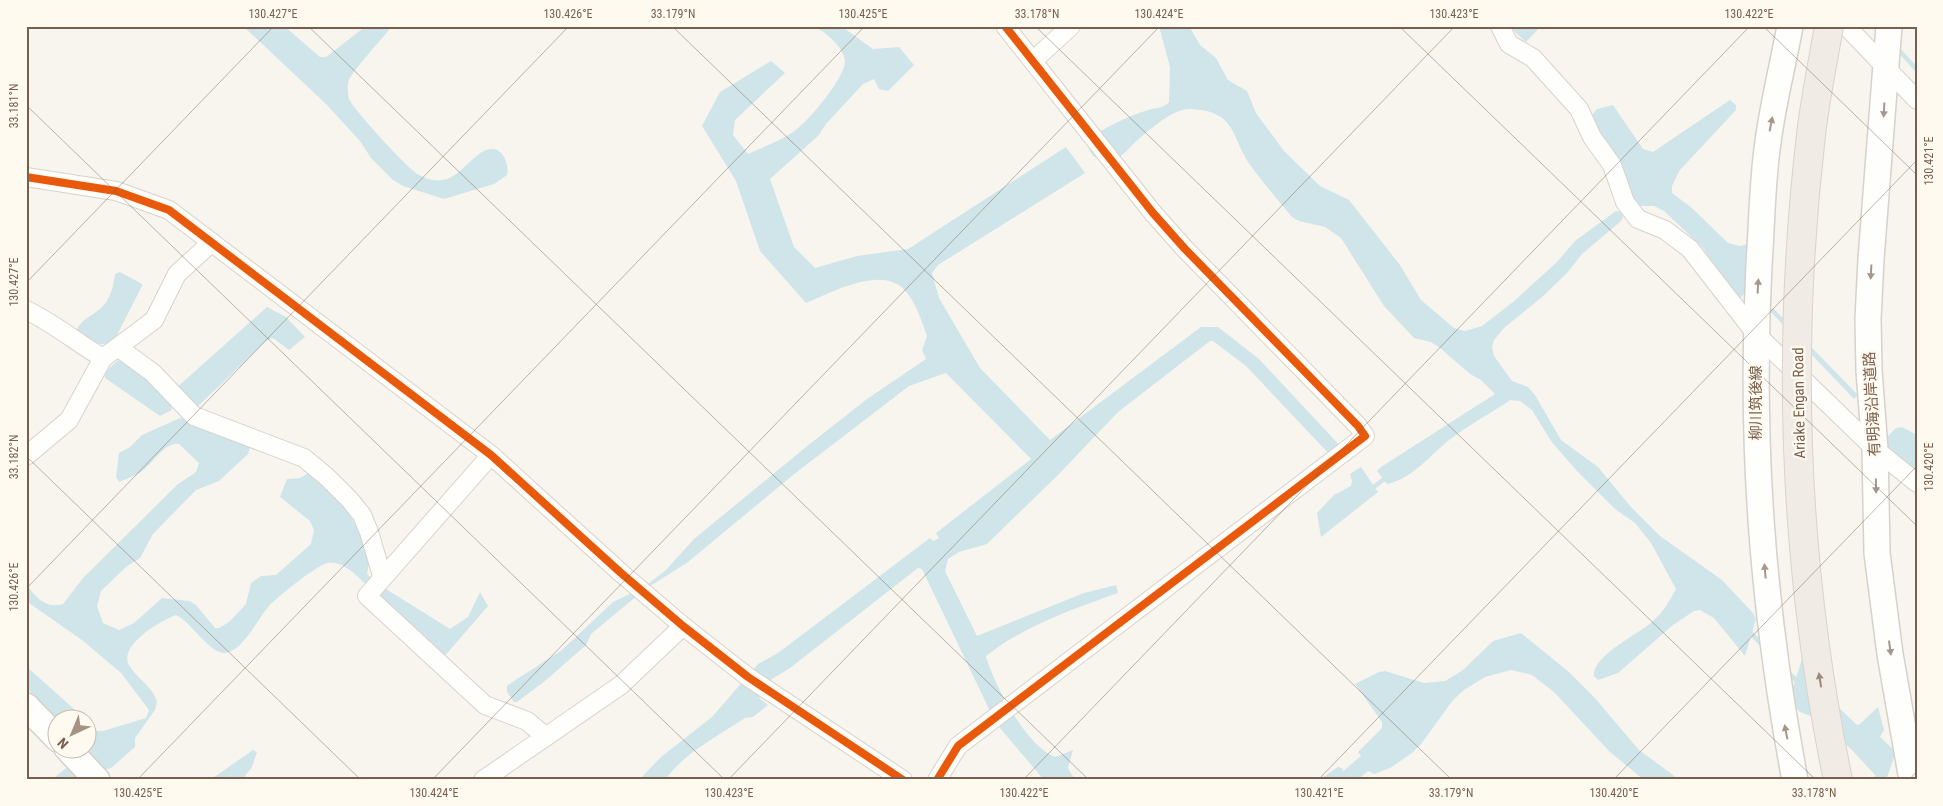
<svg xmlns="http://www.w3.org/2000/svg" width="1943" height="806" font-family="'Roboto Condensed','Noto Sans JP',sans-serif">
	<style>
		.water { fill: #cfe5e9 }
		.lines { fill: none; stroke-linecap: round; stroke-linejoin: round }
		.stream { stroke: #cfe5e9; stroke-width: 4.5 }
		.canal { stroke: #cfe5e9; stroke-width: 16 }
		.street-casing { stroke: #d8d2cc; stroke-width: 20 }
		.secondary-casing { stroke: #d6d1c9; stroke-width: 28 }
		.street { stroke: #fefefc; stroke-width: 18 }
		.secondary { stroke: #fefefc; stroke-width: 25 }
		.highway-bridge-casing { stroke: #dad2cb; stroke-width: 30; stroke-linecap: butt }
		.highway-bridge { stroke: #f1ebe6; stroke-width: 28 }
		.cycleway-casing { stroke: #fffaf0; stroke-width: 11 }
		.cycleway { stroke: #e8590c; stroke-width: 8 }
		.oneway { fill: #a7978a }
		.oneway2 { fill: #9c897b }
		.ticks { fill: none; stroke: #785f4d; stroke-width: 1; stroke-opacity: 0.45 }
		.labels { text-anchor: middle; stroke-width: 4.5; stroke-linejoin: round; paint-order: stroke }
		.street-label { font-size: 15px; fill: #785f4d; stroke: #fffaf0 }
		.neatline { fill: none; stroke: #785f4d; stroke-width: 2 }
		.ticks-label { font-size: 12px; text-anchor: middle; fill: #785f4d }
	</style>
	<rect width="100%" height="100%" fill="#f8f5ee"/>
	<path class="water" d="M243 26H284L320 57H326L366 26H392C384 37 353 70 349 80 347 85 348 94 349 99 354 110 408 169 419 175 453 192 460 165 484 151 500 142 510 162 507 175L494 184 444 199 403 186 393 180 371 158 360 141 326 104Z
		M813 26H841L873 49 899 47 914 65 888 91 879 89 874 79 863 84 826 124 818 136 770 179 794 247 815 268 857 256 908 249 1066 147 1085 173 938 265 932 273 939 298 980 368 1050 440 1201 327H1218L1259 359 1343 449 1333 458 1246 366 1213 341H1210L1118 412 1059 474 987 544 959 552 948 559 945 571 977 636 1084 593 1116 585 1118 593C1073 609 1024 626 986 656 994 685 1027 747 1055 757L1073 750 1068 768 1075 780H1044L1000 728 989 709 922 569 918 568 790 668 772 679 759 698 768 705 753 717 745 718C718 736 684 753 665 780H639L661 757 712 717 758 664 778 653 930 538 933 541 939 538 936 533 1031 459 946 373 909 386 793 475 688 562 644 590 591 634 586 645 545 681 517 702H514L507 692V686L511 683 562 650 613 602 644 587 665 571 694 539 806 447 867 399 926 359 922 350 927 336C921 319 914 296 899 285 874 269 830 293 806 303L760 251 736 181 702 126 720 92 771 61 785 73 735 120 733 135 748 154C763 147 780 141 793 132 807 123 844 79 845 62 845 48 825 31 813 26Z
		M1159 26H1189L1200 45 1216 58 1228 80 1247 91 1256 113 1284 151 1320 186 1349 200 1400 265 1421 300 1454 328 1465 331 1482 326 1513 302 1557 262 1575 241 1616 211 1622 212 1623 218 1620 222 1582 254 1567 273 1542 297 1504 328 1494 340 1492 347 1494 356 1512 381 1528 387 1535 395 1561 440 1598 467 1631 507 1660 536 1722 580 1753 613 1756 619 1745 656 1714 618 1700 610 1694 611 1673 625 1618 673 1598 680 1594 676C1592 655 1640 634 1654 620 1664 611 1670 600 1676 589L1651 543 1635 523 1615 509 1576 470 1551 441 1532 410 1520 401 1510 400 1506 403C1484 417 1460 430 1441 447 1424 462 1410 479 1387 484L1377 471 1381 467 1495 394 1481 380 1470 374 1440 348 1431 342 1414 338 1384 306 1341 238 1325 227 1299 221 1292 217C1278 200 1264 184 1251 166 1230 137 1238 111 1190 109 1175 108 1153 127 1141 137 1127 148 1117 170 1093 156L1085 142C1103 128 1126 117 1148 110 1155 108 1164 108 1169 102L1170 67Z
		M1519 26H1541L1526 42 1513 30Z
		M1730 100 1736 105V110L1680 170 1672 186V193L1692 208 1728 243 1740 246 1747 244 1744 294 1735 304 1703 248 1664 211 1654 206H1634L1589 119 1597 109 1613 105 1643 149 1653 152Z
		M120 272 142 284V286L114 341C98 349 89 340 76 332 80 319 93 316 102 307 111 298 113 287 115 274Z
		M267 307 286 317 305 337 289 350 273 338 267 340 193 411 174 390Z
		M1773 308 1858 395 1854 399 1770 311Z
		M126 359 169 398 172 410 160 416 105 378V372L117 361Z
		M180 418 251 444 248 454 219 481 196 490 153 534 140 558 126 567 101 591 97 606 103 623 119 630 134 623 162 598 189 601 196 605 215 628H219L229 622 246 604 251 583 261 576 276 575 311 544 314 530 310 521 280 497 287 479 300 478 310 472 341 499 371 553 367 574 378 584 450 629 468 617 480 592 488 606 443 658C420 636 397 614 373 592 365 584 356 573 345 567 341 564 333 562 327 563 316 566 277 597 269 606 258 618 242 654 223 653 208 651 191 622 176 615 162 620 118 645 129 665 137 679 153 686 157 702L155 710 135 738V747L111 768 103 770 92 780H51L88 751 85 749 88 748V722L97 731H103L146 718 149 710 121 673 82 640 26 601V584C36 598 46 609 63 604L83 578 178 484 196 472 199 463 179 444C164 442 153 464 141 472 134 476 126 479 119 482L116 477 119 453 130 447 142 435Z
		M1902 427 1917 435V475L1890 458 1887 437 1896 428Z
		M1361 467 1378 492 1321 537 1317 513 1334 495 1351 486 1352 481 1350 474Z
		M1521 633 1569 672 1594 697 1639 750 1680 780H1644L1609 751 1554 692 1532 675 1511 670 1485 677 1464 690 1453 700 1421 744 1412 753 1390 768 1374 774 1359 766 1362 757 1358 752 1382 728V722L1355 684 1379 672 1385 671 1424 683 1445 681 1463 670 1493 641Z
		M1802 659 1813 674 1820 690 1857 725 1860 724 1878 707 1884 730 1880 737 1896 752 1886 780H1874L1875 775 1851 749 1816 718 1800 712 1789 700Z
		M26 666 84 718 57 720 26 687Z
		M253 750 257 752 252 767 242 780H210Z
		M1338 767 1342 768 1348 780H1319Z"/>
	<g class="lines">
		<path class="stream" d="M1896 47 1917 70
			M1371 489 1387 477
			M1748 630 1765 648
			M1786 670 1800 684"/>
		<path class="canal" d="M1345 780 1378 752"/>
		<defs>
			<path id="street" d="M1500 26 1509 44 1533 58 1579 109 1592 137 1612 165 1625 202 1638 219 1665 230 1690 249 1756 334 1875 449 1917 483
				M1846 26 1917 100
				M1034 60 1071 26
				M26 177 116 191 169 210 491 455 621 573 683 626 748 677 903 780
				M26 310C54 323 77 343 103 358
				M119 348 153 373 194 416 304 458 327 477 350 500 362 515 369 532 382 576
				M491 455 367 596 485 705 527 721 546 737
				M26 456 69 420 103 358 154 320 177 274 212 242
				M483 780 621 685 683 626
				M937 780 958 746 1365 436 1358 426 1185 249 1153 213 1005 26"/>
			<path id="secondary" d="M1790 26C1783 65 1773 103 1768 142 1762 182 1762 224 1759 264 1750 441 1762 606 1795 780
				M1889 26 1871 259 1868 319 1869 371 1875 449 1877 553 1890 654 1912 780
				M26 706 58 739
				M67 748 97 780"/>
		</defs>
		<use href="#street" class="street-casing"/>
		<use href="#secondary" class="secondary-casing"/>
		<use href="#street" class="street"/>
		<use href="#secondary" class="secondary"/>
		<defs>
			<path id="highway-bridge" d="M1829 26C1823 62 1815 99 1811 135 1786 350 1794 568 1838 780"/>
		</defs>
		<use href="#highway-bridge" class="highway-bridge-casing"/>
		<use href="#highway-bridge" class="highway-bridge"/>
		<defs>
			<path id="cycleway" d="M26 177 116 191 169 210 491 455 621 573 683 626 748 677 903 780
				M937 780 958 746 1365 436 1358 426 1185 249 1153 213 1005 26"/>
		</defs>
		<use href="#cycleway" class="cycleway-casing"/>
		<use href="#cycleway" class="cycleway"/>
	</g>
	<defs><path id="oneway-solid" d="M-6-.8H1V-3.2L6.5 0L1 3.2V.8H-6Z" transform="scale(1.25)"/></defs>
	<g class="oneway">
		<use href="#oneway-solid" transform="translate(1884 110) rotate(93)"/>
		<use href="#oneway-solid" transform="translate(1771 124) rotate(-79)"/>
		<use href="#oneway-solid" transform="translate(1871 272) rotate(93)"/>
		<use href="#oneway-solid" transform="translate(1758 286) rotate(-87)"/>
		<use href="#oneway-solid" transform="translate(1876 486) rotate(89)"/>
		<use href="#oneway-solid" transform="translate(1765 571) rotate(-95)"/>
		<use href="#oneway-solid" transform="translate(1890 648) rotate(82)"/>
		<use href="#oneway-solid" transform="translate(1786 732) rotate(-101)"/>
	</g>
	<use class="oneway2" href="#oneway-solid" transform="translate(1820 680) rotate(-99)"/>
	<path class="ticks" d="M308 26 1089 780M672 26 1452 780M1035 26 1816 780M1399 26 1917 526M1763 26 1917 175M26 105 725 780M26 283 274 26M26 456 361 780M26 589 569 26M137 780 865 26M432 780 1160 26M728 780 1455 26M1023 780 1750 26M1318 780 1917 160M1613 780 1917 466M1909 780 1917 771"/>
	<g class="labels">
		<g class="street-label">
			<text transform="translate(1756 403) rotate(-90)" y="5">柳川筑後線</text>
			<text transform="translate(1799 403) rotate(-91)" y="5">Ariake Engan Road</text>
			<text transform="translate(1872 404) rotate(-93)" y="5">有明海沿岸道路</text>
		</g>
	</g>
	<rect width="1943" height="806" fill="none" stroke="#fffaf0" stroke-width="55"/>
	<g transform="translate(72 734) rotate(224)"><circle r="24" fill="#fffaf0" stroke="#c9bcaf"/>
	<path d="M0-4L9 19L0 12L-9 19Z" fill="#a59485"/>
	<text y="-8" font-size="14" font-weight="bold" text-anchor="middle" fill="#785f4d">N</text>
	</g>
	<rect x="28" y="28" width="1888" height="750" class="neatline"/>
	<g class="ticks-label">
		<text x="273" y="18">130.427°E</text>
		<text x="568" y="18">130.426°E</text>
		<text x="673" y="18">33.179°N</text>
		<text x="863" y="18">130.425°E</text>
		<text x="1037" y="18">33.178°N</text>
		<text x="1159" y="18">130.424°E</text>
		<text x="1454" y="18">130.423°E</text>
		<text x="1749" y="18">130.422°E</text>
		<text transform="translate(14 106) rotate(-90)" y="4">33.181°N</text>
		<text transform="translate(1929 161) rotate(-90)" y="4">130.421°E</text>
		<text transform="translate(14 282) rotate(-90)" y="4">130.427°E</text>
		<text transform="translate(14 457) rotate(-90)" y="4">33.182°N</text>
		<text transform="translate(1929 467) rotate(-90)" y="4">130.420°E</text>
		<text transform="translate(14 587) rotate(-90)" y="4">130.426°E</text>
		<text x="138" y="797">130.425°E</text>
		<text x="434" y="797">130.424°E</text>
		<text x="729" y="797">130.423°E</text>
		<text x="1024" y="797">130.422°E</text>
		<text x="1319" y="797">130.421°E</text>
		<text x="1451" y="797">33.179°N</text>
		<text x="1614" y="797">130.420°E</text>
		<text x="1814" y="797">33.178°N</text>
	</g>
</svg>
